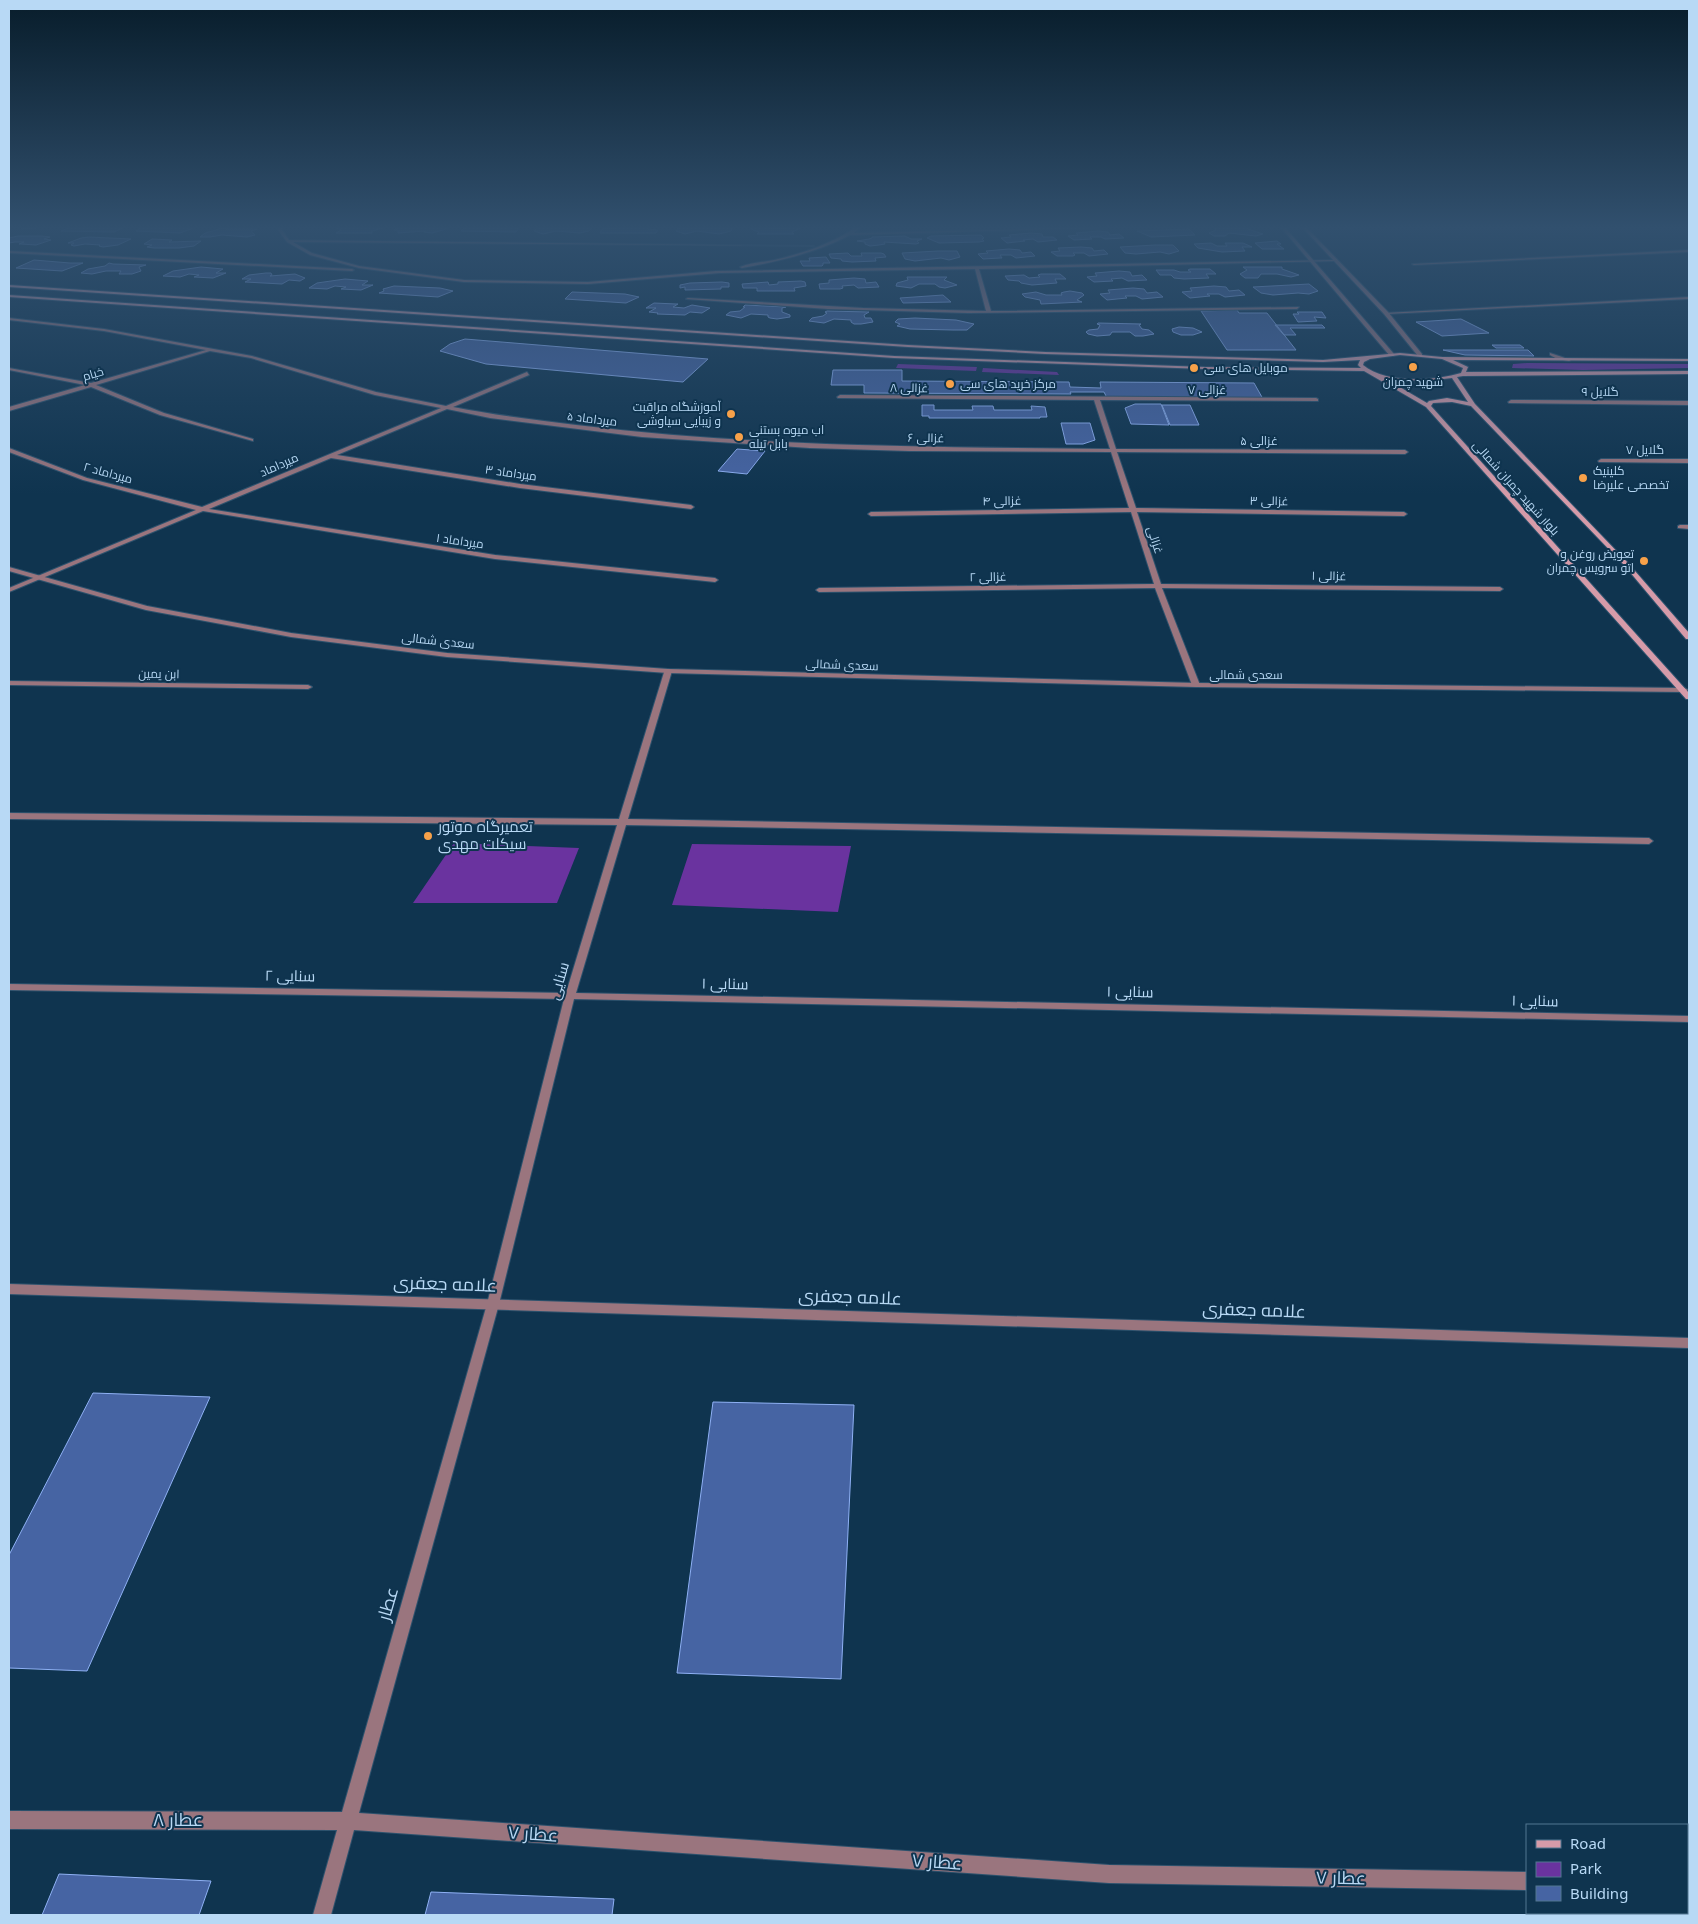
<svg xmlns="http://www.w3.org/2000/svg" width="1698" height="1924" font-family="'Noto Sans',Cairo,sans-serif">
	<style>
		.green { fill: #6a339f }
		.building { fill: #4664a3; stroke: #8fb1f5 }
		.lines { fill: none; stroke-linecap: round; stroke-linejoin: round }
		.minor-casing { stroke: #2d526d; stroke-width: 2 }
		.tertiary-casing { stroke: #2d526d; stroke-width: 2 }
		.secondary-casing { stroke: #2d526d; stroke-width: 2 }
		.minor { fill: #9a757e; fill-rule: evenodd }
		.tertiary { fill: #9a757e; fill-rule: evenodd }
		.secondary { fill: #d69ba9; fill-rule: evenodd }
		.poi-dot { fill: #f7a149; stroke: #0f344f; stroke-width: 2 }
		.labels { text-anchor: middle; stroke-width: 4; stroke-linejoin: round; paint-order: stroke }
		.far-poi-label { font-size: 12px; fill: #b8d9f5; stroke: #0f344f; text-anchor: start }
		.far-street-label { font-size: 12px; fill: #b8d9f5; stroke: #0f344f }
		.poi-label { font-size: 15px; fill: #b8d9f5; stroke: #0f344f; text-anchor: start }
		.street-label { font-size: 15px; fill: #b8d9f5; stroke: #0f344f }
		.near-street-label { font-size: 18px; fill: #b8d9f5; stroke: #0f344f }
	</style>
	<rect width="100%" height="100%" fill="#0f344f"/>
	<path class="green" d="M1527 363 1689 364V368L1583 370 1512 368 1513 364Z
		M898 364 977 367 976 371 896 368Z
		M983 368 1057 372 1059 375 982 372Z
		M454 843 579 848 557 903H413Z
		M692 844 851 846 838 912 672 905Z"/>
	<path class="building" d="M9 225H40L42 227 26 229H21L23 227Z
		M87 225H116L113 227H125L114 232 61 231 72 226Z
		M146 225 155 226 196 227 180 233 136 231Z
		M337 225H355V227L389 226 372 231V233H336L341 230 335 227Z
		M406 225H445L452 226 443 230 432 233 424 232 425 231 398 233V230H394L399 226Z
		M479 225H512L510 227 519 228 516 232 461 231 464 228 477 227Z
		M754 225H765L770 228H784L795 226 803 227 792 232 794 234H757L759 232 751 229Z
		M539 226H577L592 227 589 231 580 233 556 231 543 234 534 231Z
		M617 226H650L648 229 658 230 656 233H600L602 229 615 228Z
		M687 226H727L733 227 731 231 719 234 697 231 685 234 676 231 679 227Z
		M1213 227H1248V229L1263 234 1256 236 1229 233 1225 236H1214L1209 233 1216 230Z
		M223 228 227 229H257L251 231 255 235 247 237 222 235 210 237H200L205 233Z
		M1189 229 1195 235 1151 237 1137 231Z
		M1098 231 1108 232 1110 235 1119 234 1124 238 1105 239 1101 237H1090L1092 239 1074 240 1068 236 1078 235 1076 233Z
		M1031 233 1042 234 1043 237H1053L1057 240 1038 242 1033 239 1023 240 1025 241 1007 243 1001 238 1011 237 1009 235Z
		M981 235 984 238 982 239 984 241 979 242 939 243 927 238 931 236Z
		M18 236H42L50 237 44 239 51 240 36 245 21 244H19L24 242H15L9 243V238Z
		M905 236 911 239H922L917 241 919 243 916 244 884 242 885 244 879 245 870 246 865 244V242L857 241 869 239 872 238V237Z
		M81 238 89 237 131 239 118 245 103 247 99 246 100 245 85 244 74 246 71 245 74 243H68Z
		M152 239 172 240 169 242 201 241 194 246 179 248H154L147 247 152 245 144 244Z
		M1277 241 1281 244H1277L1284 249H1262L1255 243Z
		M1211 243 1217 246H1227L1225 243H1243L1252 247H1242L1245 251 1222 252 1198 248 1194 244Z
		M1155 245H1173L1179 251 1169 254 1160 252 1136 254 1125 253 1120 247Z
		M1081 247 1092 248 1094 251 1104 250 1108 254 1089 256 1084 253H1073L1075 255 1073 256H1057L1051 252 1060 251 1058 248Z
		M1009 249 1020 250 1022 253 1031 252 1035 256 1016 258 1011 255H1000L1002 258H1000L983 259 978 254 988 253 986 251Z
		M938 251H957L960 257 949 260 941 258 915 261 905 259 902 253Z
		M848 253 851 256H862L861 253H881L884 254 886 257 875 258 876 261 852 262 842 261 841 259 831 258 829 254Z
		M826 257 830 263H823V265L822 266H803L800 261H810L809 258Z
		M34 260 70 263H83L62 271 16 268Z
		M109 263 113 264 146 265 139 267 141 271 132 274H119L121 271H106L92 274 81 273 88 269 105 266Z
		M201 267 223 269 216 273H226L213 278 194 277 199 275 189 274 180 277 163 276 173 271Z
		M1243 267H1282V269L1299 275 1291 277 1277 274H1261L1258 278H1245L1240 274 1247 270Z
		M1190 269H1210L1216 274H1206L1209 278 1184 279 1174 278 1171 275H1160L1156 270H1174L1180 272H1191L1188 270Z
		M1119 271 1130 272 1132 276 1142 275 1147 280 1128 281 1122 278 1111 279 1113 281 1094 282 1087 277 1097 276 1095 273Z
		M266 273H271L272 275 270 276 295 274 305 278 300 281 289 280 282 284 245 282 251 279H242L249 275Z
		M1041 274H1060L1066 279H1055L1057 283 1032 285 1021 283 1019 281 1008 280 1005 276 1024 275 1029 278 1040 277 1038 275Z
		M907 277H947L944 280 957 285 945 288 939 287 935 284H919L911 288 896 286 897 283 908 280Z
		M854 278 865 279 866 283 876 282 879 287 858 288 854 285 842 286 843 288 840 289H820L819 284 829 283V280Z
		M345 279 368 281 362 285H373L361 290 341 289 346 287 335 286 327 289 309 288 317 283Z
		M801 281 805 282 806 286 794 288 795 291H757V288H743L742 284 768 282 769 285 778 284V282Z
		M722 282 729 283V287H721V289L685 290V287L680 288V285L690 283Z
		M1309 284 1318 291 1309 294 1298 293 1273 295 1261 293 1253 287Z
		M394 286 440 288 453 291 438 297 379 293 384 291 383 289Z
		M1214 286 1226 287 1229 291 1239 290 1245 295 1225 297 1219 294H1207L1210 296 1190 298 1182 292 1192 291 1190 288Z
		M1133 288 1144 289 1147 293 1157 292 1163 297 1142 299 1136 296H1125L1127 298 1107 300 1100 294 1110 293 1108 290Z
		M1070 291 1082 293 1084 295 1077 300 1082 302 1041 304 1040 300 1025 297 1022 294 1036 292 1046 295H1062L1061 293 1064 292Z
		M572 292 625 294 639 297 626 303 565 299Z
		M943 295 951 302 903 303 900 298Z
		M654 303 676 304H678L673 307 684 308 692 305 710 308 702 313 690 312 685 315 657 314 658 313 649 312 656 308H646Z
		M745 305 786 307 782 308V312L790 315V317L777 319 770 318 768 317V315L751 314 741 318 726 315 730 312 740 311 745 307H743Z
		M1237 310 1239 313H1267L1296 350H1227L1201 311Z
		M827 311 869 312 864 315 865 318H871L873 322 861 324H854L851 322V320L834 319 824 323 809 321 812 318 823 316 827 313 825 312Z
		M1297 312H1322L1326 318 1314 317 1317 321 1298 322 1293 314H1299Z
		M915 318 956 320 974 324 967 330H953L910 329 897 326 900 324 895 322 898 319Z
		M1461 319 1489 333 1442 336 1416 322Z
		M1098 323 1141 324 1139 325 1142 329 1149 330 1154 334 1143 336H1135L1130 332H1112L1110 335 1097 336 1088 334 1086 332 1089 330 1098 329 1100 325 1097 324Z
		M1275 325H1322L1325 328H1290L1296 335H1284Z
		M1179 327 1193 328 1202 332 1193 335H1181L1173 332 1172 329Z
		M465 339 708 359 683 382 486 364 440 351 450 344Z
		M1492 345H1520L1524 348H1496Z
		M1443 350H1528L1534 356 1465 355Z
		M833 370H902V381L1069 382 1070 387 1101 388 1100 382 1254 383 1263 399 1107 398 1104 392H1070L1071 394 864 393V385H831Z
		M1135 404H1161L1169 425 1131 424 1125 408Z
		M922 405H934V410H973L972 406H993L994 410H1032L1031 406 1045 407 1047 417H1040V418H929V416H922Z
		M1162 405H1190L1199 425H1170Z
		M1061 423H1090L1095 440 1083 444H1066Z
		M737 449 765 451 747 474 718 471Z
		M93 1393 210 1397 87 1671 9 1668V1555Z
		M713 1402 854 1405 841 1679 677 1673Z
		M59 1874 211 1881 199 1915H42Z
		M431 1892 614 1899 612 1915H425Z"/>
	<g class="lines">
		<defs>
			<path id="minor" d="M256 225H283L282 230 289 240 814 246 293 242 312 253 359 266 464 280 588 282 716 271 1334 260 1336 261 979 269 991 311 1299 307 1297 309 968 313 828 309 686 299 688 298 863 308 986 311 975 269 720 273 588 284 464 282 359 268 310 255 287 242 278 230 279 227Z
				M859 225H864L854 233 1198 225 850 235C816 253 780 261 742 268L740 267C750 263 763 262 774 260 804 253 834 243 859 225Z
				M1394 225H1426L1349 228 1351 227Z
				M1689 250V252L1414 265 1412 264Z
				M9 251 352 269 354 270 352 271 9 253Z
				M1689 297V299L1386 314 1384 313Z
				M9 318 104 329 252 356 376 392 446 406 527 372 529 375 453 407C494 415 535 420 576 425 754 447 932 447 1110 449L1094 400 838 398 837 397 840 395 1316 398 1318 399V401L1100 400 1116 449 1405 450 1408 452 1405 454 1117 452 1136 508 1404 512 1407 514 1404 516 1137 512 1161 584 1500 587 1503 589 1500 591 1162 588 1200 685 1196 687 1192 685 1155 588 819 592 816 590 819 588 1154 584 1131 512 871 516 868 514 871 512 1129 508 1111 452 909 451 810 448 642 437 490 418 447 409 337 455 520 484 691 505 694 507 691 509 520 488 331 458 209 509 495 555 715 578 718 580 715 582 495 559 203 511 9 592V588L196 510 83 480 9 452V448L87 478 202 507 441 408 375 395 251 358 210 351 96 385 164 413 253 439V441L160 415 91 387 9 411V407L85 385 9 370V368L91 383 206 350 104 331 9 320Z
				M1550 353 1571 360 1569 361 1557 359 1550 355Z
				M1511 400 1689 401V405L1509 403 1508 402Z
				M1601 459H1689V463L1599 462 1598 461Z
				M1680 525H1689V529L1678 528V526Z
				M665 669H668L672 671 628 819 1649 838 1653 841 1649 844 626 825 576 993 1689 1016V1022L574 999 499 1304 359 1813 1109 1865 1527 1872V1890L1109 1883 354 1830 331 1915H313L337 1830 9 1829V1811L342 1812 487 1304 564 999 9 990V984L566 993 617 825 9 819V813L619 819Z
				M9 681 308 685 312 687 308 689 9 685Z
				M1687 1875H1689V1893H1687Z"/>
			<path id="tertiary" d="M1279 225H1283L1394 354V356H1390Z
				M1300 225H1304L1388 312 1422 354V356H1418L1384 314Z
				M9 567 147 606 291 633 447 653 668 669 1196 683 1684 688 1688 690 1684 692 1196 687 668 673 447 657 291 637 146 610 9 571Z
				M9 1284 1689 1338V1348L9 1294Z"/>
			<path id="secondary" d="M9 285 908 345 1045 352 1323 360 1400 353 1442 357 1689 359V361L1453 360 1468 367 1466 372 1689 371V374L1463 376 1457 377 1475 404 1628 563 1689 633V639H1686L1624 565 1471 406 1452 402 1433 403 1431 406 1689 693V699H1686L1426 407 1364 371 1205 369 894 358 9 297V295L894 356 1205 367 1361 368 1358 365 1360 360 1323 362 1045 354 908 347 9 287ZM1400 355 1442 359 1463 368 1461 373C1434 381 1385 384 1363 365L1364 362 1370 359ZM1452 378 1468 402 1447 398 1429 401 1427 403 1386 379 1425 381Z"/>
		</defs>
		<use href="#minor" class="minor-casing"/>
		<use href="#tertiary" class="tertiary-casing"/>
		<use href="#secondary" class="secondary-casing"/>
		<use href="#minor" class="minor"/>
		<use href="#tertiary" class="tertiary"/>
		<use href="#secondary" class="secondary"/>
	</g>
	<linearGradient id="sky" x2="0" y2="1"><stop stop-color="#081d2b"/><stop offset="0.46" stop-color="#31506e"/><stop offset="1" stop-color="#31506e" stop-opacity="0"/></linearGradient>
	<rect width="1698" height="494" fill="url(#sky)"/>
	<g class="poi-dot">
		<circle cx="1413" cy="367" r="5"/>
		<circle cx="1194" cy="368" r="5"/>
		<circle cx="950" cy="384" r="5"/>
		<circle cx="731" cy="414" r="5"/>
		<circle cx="739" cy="437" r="5"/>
		<circle cx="1583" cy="478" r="5"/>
		<circle cx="1644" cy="561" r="5"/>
		<circle cx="428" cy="836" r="5"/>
	</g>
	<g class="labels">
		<g class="far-poi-label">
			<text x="1204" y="372">موبایل های سی</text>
			<text x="1413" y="386" text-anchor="middle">شهید چمران</text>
			<text x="960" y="388">مرکز خرید های سی</text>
			<text x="721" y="411" text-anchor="end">آموزشگاه مراقبت<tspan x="721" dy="14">و زیبایی سیاوشی</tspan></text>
			<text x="749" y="434">اب میوه بستنی<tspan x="749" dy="14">بابل تیله</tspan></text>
			<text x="1593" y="475">کلینیک<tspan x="1593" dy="14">تخصصی علیرضا</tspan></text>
			<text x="1634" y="558" text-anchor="end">تعویض روغن و<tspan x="1634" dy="14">اتو سرویس چمران</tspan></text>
		</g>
		<g class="far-street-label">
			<text transform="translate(93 374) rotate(-16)" y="4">خیام</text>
			<text transform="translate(909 388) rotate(1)" y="4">غزالی ۸</text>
			<text x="1207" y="394">غزالی ۷</text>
			<text x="1600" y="396">گلایل ۹</text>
			<text transform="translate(592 419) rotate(7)" y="4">میرداماد ۵</text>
			<text transform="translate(926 438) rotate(1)" y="4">غزالی ۶</text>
			<text x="1259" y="445">غزالی ۵</text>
			<text x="1645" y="454">گلایل ۷</text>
			<text transform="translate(279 465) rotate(-24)" y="4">میرداماد</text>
			<text transform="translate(108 473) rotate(15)" y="4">میرداماد ۲</text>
			<text transform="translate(511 473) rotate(8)" y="4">میرداماد ۳</text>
			<text transform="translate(1516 488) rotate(48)" y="4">بلوار شهید چمران شمالی</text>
			<text transform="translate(1002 501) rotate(-1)" y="4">غزالی ۴</text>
			<text transform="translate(1269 501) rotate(1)" y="4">غزالی ۳</text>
			<text transform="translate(1155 540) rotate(72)" y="4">غزالی</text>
			<text transform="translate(460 541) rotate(8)" y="4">میرداماد ۱</text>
			<text transform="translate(1329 576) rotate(1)" y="4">غزالی ۱</text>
			<text transform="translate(988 577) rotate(-1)" y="4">غزالی ۲</text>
			<text transform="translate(438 641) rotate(6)" y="4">سعدی شمالی</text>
			<text transform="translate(842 665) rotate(2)" y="4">سعدی شمالی</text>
			<text transform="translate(159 674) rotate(1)" y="4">ابن یمین</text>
			<text x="1246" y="679">سعدی شمالی</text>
		</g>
		<g class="poi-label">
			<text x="438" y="832">تعمیرگاه موتور<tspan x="438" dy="17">سیکلت مهدی</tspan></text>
		</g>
		<g class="street-label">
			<text transform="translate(290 976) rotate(1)" y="5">سنایی ۲</text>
			<text transform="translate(559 981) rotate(-74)" y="5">سنایی</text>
			<text transform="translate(725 984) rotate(1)" y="5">سنایی ۱</text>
			<text transform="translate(1130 992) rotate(1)" y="5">سنایی ۱</text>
			<text transform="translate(1535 1001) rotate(1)" y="5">سنایی ۱</text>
		</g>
		<g class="near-street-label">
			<text transform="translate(445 1284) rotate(2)" y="6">علامه جعفری</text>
			<text transform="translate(850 1297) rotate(2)" y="6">علامه جعفری</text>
			<text transform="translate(1254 1310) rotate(2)" y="6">علامه جعفری</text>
			<text transform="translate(388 1604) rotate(-74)" y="6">عطار</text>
			<text x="178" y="1826">عطار ۸</text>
			<text transform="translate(533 1834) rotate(4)" y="6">عطار ۷</text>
			<text transform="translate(937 1862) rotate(4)" y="6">عطار ۷</text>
			<text transform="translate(1341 1878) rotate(1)" y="6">عطار ۷</text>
		</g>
	</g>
	<rect width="1698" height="1924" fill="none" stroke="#b8d9f5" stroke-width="20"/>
	<rect x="1526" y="1824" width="162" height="90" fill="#0f344f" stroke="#537691"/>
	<rect x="1536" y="1840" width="25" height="8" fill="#d69ba9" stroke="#537691"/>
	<text x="1570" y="1849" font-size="15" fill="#b8d9f5">Road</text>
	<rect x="1536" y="1862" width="25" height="15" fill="#6a339f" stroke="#537691"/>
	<text x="1570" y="1874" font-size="15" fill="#b8d9f5">Park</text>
	<rect x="1536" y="1886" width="25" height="15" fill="#4664a3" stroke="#537691"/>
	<text x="1570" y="1899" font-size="15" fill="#b8d9f5">Building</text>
</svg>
